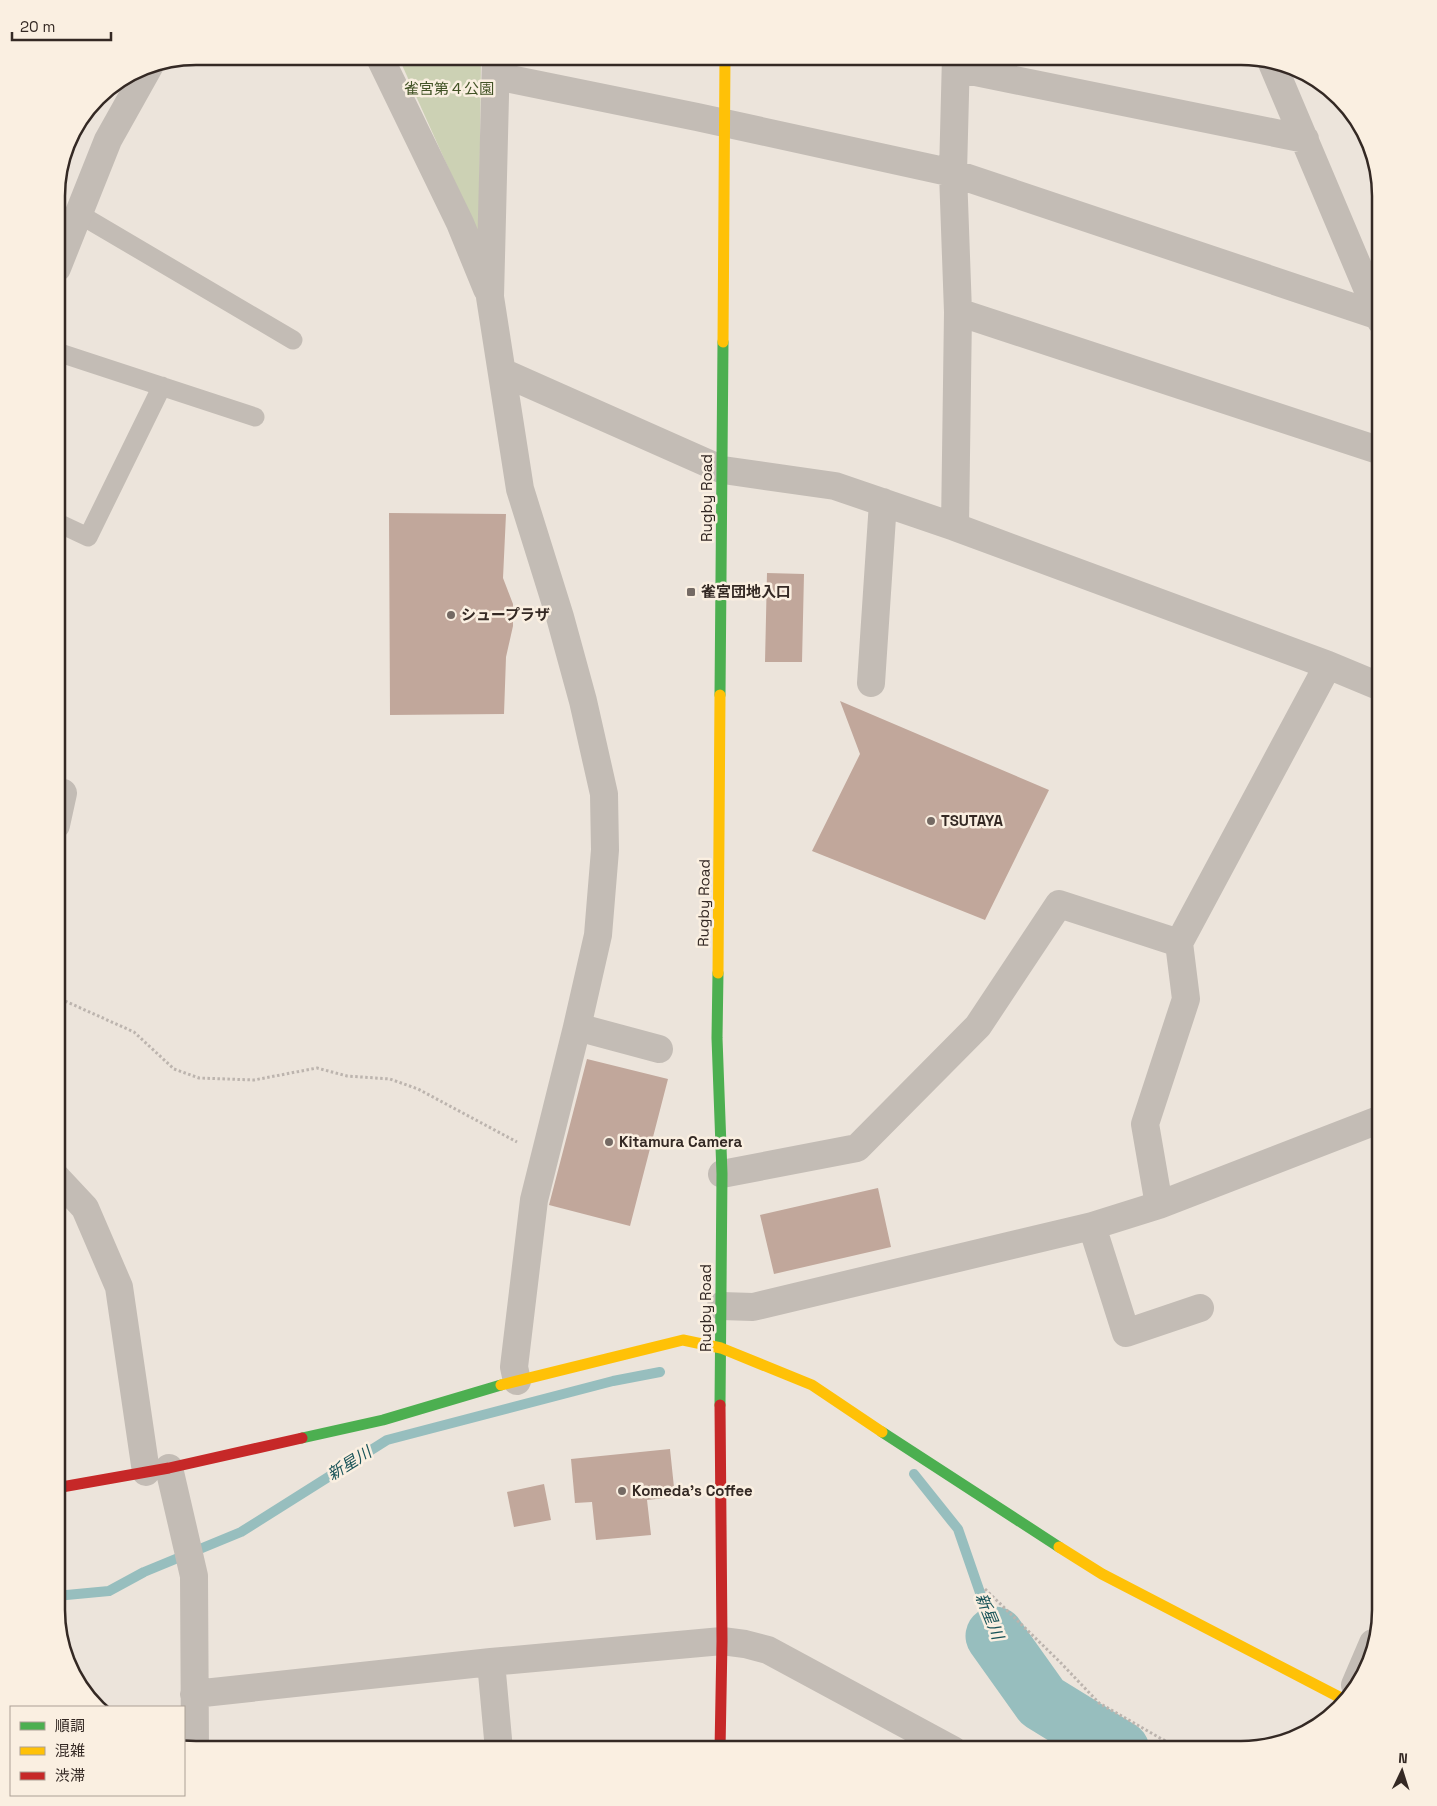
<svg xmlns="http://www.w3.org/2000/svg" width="1437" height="1806" font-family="'Space Grotesk','Noto Sans JP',sans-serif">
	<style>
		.green { fill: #ccd1b4 }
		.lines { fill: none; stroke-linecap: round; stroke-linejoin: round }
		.stream { stroke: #97bebe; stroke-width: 10 }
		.river { stroke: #97bebe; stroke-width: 59 }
		.building { fill: #c1a79b }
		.path { stroke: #bcb4ae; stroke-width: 3; stroke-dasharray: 2.5 2.5; stroke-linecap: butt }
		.lane { stroke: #c3bcb5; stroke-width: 19 }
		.street { stroke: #c3bcb5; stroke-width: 28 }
		.fast { stroke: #4caf50; stroke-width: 11 }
		.slow { stroke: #ffc107; stroke-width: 11 }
		.jam { stroke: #c62828; stroke-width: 11 }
		.poi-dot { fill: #746a64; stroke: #faefe1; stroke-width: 2 }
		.labels { text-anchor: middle; stroke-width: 5; stroke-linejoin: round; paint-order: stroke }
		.park-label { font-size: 15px; fill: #425326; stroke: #faefe1 }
		.street-label { font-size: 15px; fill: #342924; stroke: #faefe1 }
		.poi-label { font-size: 15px; font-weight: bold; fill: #342924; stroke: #faefe1; text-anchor: start }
		.water-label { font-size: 16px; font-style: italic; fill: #175257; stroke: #faefe1 }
		.rim { fill: none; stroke: #342924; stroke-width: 2.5 }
	</style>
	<rect width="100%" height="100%" fill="#ece4db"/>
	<path class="green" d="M398 56H481L479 234H478Z"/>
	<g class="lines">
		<path class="stream" d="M914 1474 958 1529 995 1636
			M56 1596 109 1591 144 1572 241 1532 387 1440 613 1381 660 1372"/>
		<path class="river" d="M995 1636 1042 1702 1120 1750"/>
	</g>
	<path class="building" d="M389 513 506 514 503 578 513 604V626L506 657 504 714 390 715Z
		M767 573 804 574 802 662H765Z
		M840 701 1049 790 985 920 812 851 860 754Z
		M587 1059 668 1079 630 1226 549 1205Z
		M878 1188 891 1247 774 1274 760 1215Z
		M670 1449 675 1497 647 1500 651 1535 596 1540 592 1502 575 1503 571 1459Z
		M544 1484 551 1520 514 1527 507 1492Z"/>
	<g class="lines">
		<path class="path" d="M56 997 134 1032 174 1069 199 1078 254 1080 317 1068 347 1076 390 1079 418 1089 517 1142
			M985 1589 1060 1662 1099 1703 1181 1750"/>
		<path class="lane" d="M79 214 293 340
			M57 352 255 417
			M56 522 88 537 162 386"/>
		<path class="street" d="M379 56 460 223 487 289
			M496 56 490 297 520 489 560 617 583 701 604 794 605 850 598 935 577 1027 534 1200 514 1367 517 1381
			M1272 63 1381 321
			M956 68 1305 139
			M496 76 697 117 953 173 1379 316 1381 315
			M57 268 108 140 150 65
			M958 312 1381 451
			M502 372 723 470 835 486 955 527 1328 665 1381 687
			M955 527 958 312 953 173 956 56
			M871 683 883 502
			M56 825 63 793
			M1179 943 1328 665
			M577 1027 659 1049
			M722 1174 857 1148 978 1026 1059 904 1179 943 1186 999 1145 1124 1159 1205
			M56 1177 85 1208 119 1287 146 1472
			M1092 1226 1126 1333 1200 1308
			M721 1306 753 1307 1092 1226 1159 1205 1381 1119
			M169 1468 194 1576 195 1750
			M491 1662 499 1750
			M1355 1685 1373 1643
			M194 1694 491 1662 722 1641 745 1644 768 1650 953 1750"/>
		<path class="fast" d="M720 695 723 342
			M718 973 717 1038 722 1174 720 1405
			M882 1432 1059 1547
			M302 1438 383 1420 501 1385"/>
		<path class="slow" d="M723 342 725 56
			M718 973 720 695
			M501 1385 683 1340 721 1348 812 1385 882 1432
			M1059 1547 1102 1574 1343 1699"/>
		<path class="jam" d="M56 1488 169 1468 302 1438
			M720 1750 722 1641 720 1405"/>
	</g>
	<g class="poi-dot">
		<rect x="686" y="587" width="10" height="10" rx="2.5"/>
		<circle cx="451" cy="615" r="5"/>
		<circle cx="931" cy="821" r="5"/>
		<circle cx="609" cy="1142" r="5"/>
		<circle cx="622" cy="1491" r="5"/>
	</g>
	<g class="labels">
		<g class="park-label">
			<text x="449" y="94">雀宮第４公園</text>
		</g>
		<g class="street-label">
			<text transform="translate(707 498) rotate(-90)" y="5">Rugby Road</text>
			<text transform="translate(704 903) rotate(-89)" y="5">Rugby Road</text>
			<text transform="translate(706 1308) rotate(-90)" y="5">Rugby Road</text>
		</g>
		<g class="poi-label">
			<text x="701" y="597">雀宮団地入口</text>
			<text x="461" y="620">シュープラザ</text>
			<text x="941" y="826">TSUTAYA</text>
			<text x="619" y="1147">Kitamura Camera</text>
			<text x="632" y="1496">Komeda's Coffee</text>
		</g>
		<g class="water-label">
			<text transform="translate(349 1463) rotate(-32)" y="6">新星川</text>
			<text transform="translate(990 1616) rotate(68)" y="6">新星川</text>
		</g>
	</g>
	<path d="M0 0H1437V1806H0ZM196 65H1241A131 131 0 0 1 1372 196V1610A131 131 0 0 1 1241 1741H196A131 131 0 0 1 65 1610V196A131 131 0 0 1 196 65Z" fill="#faefe1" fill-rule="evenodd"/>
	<path class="rim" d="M196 65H1241A131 131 0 0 1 1372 196V1610A131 131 0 0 1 1241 1741H196A131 131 0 0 1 65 1610V196A131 131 0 0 1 196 65Z"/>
	<rect x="10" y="1706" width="175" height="90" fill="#faefe1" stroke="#aba095"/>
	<rect x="20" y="1722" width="25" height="8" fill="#4caf50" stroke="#aba095"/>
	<text x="55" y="1731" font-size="15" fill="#342924">順調</text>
	<rect x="20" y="1747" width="25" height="8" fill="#ffc107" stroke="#aba095"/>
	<text x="55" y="1756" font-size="15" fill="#342924">混雑</text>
	<rect x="20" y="1772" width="25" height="8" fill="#c62828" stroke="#aba095"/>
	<text x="55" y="1781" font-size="15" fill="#342924">渋滞</text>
	<g transform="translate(1402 1771) rotate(4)" stroke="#faefe1" stroke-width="4" paint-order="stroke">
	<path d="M0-4L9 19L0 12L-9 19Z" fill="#342924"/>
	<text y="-8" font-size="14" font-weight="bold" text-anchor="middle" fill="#342924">N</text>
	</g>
	<path d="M12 32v8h99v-8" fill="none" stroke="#342924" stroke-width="2.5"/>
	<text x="20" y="32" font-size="15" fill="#342924" stroke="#faefe1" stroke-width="4" paint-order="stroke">20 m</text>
</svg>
